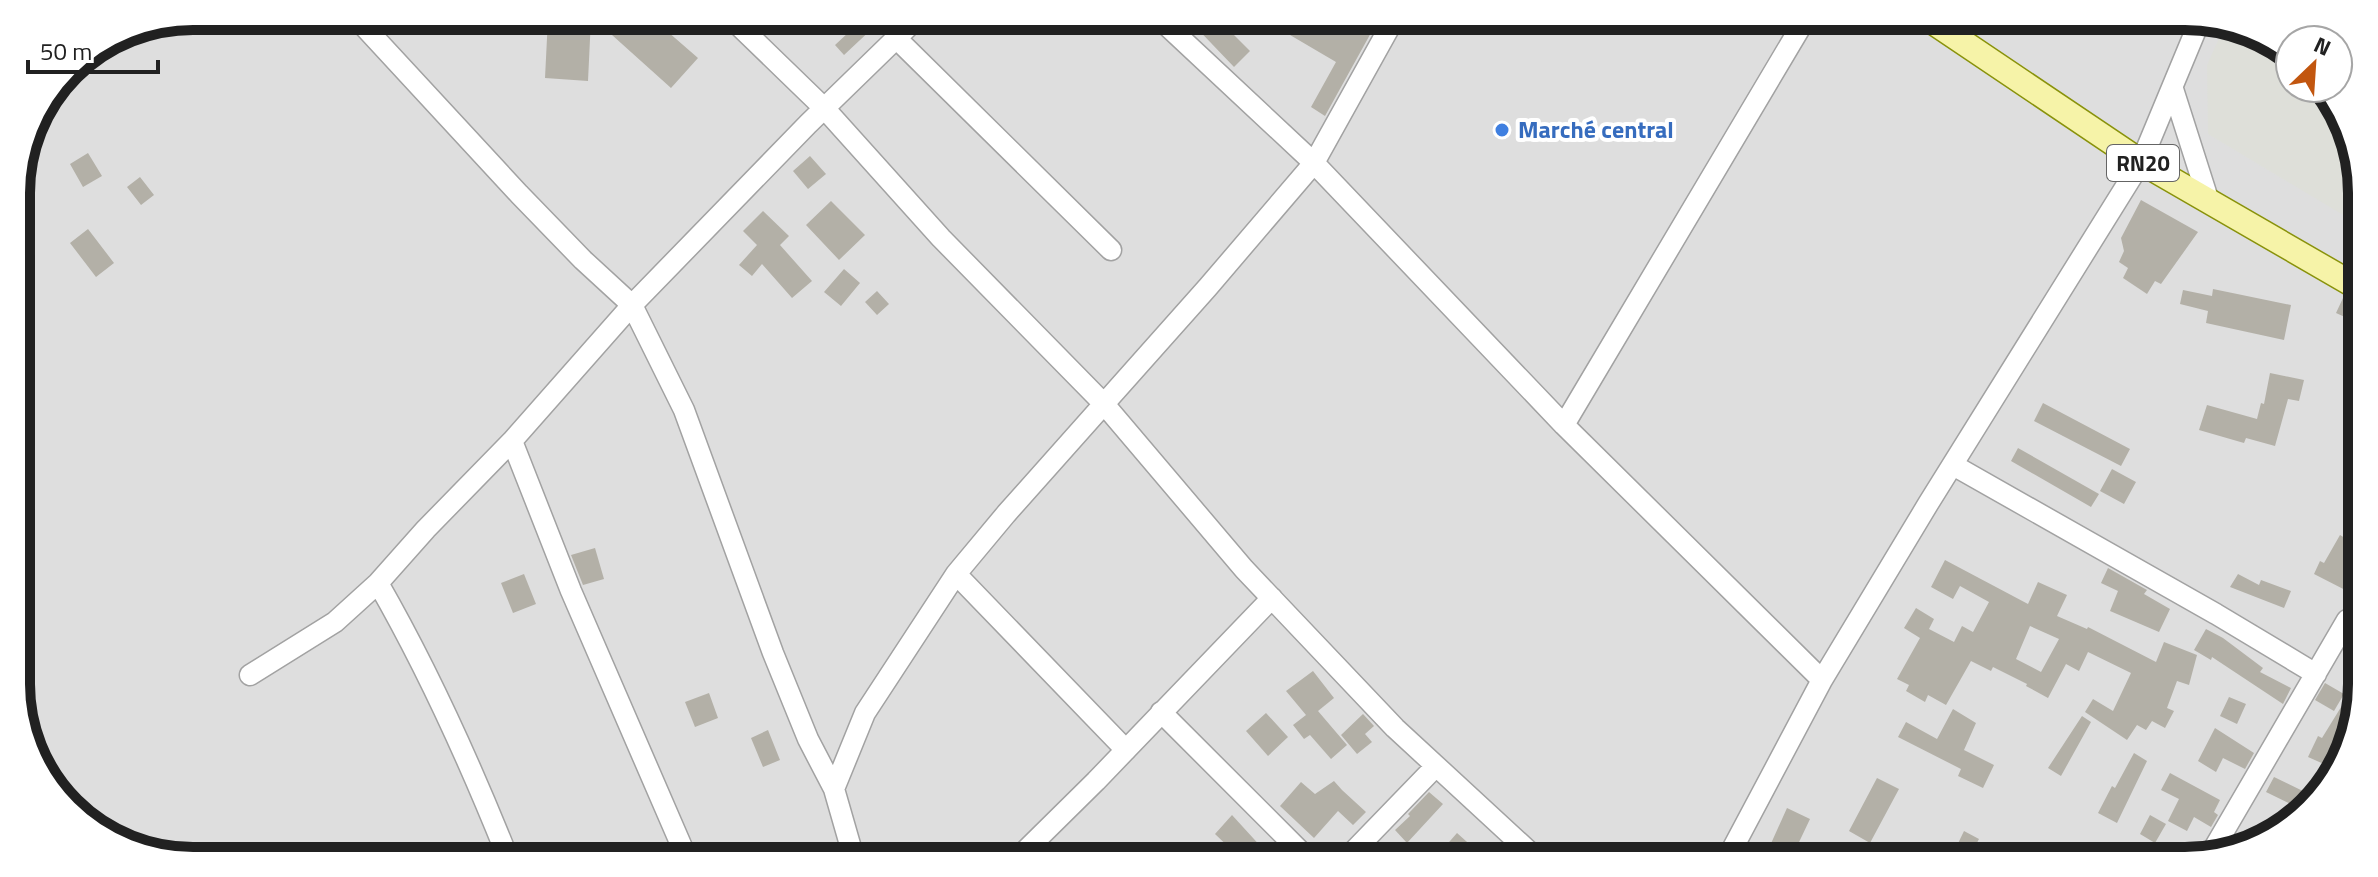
<svg xmlns="http://www.w3.org/2000/svg" width="2378" height="877" font-family="'Titillium Web',sans-serif">
	<style>
		.residential { fill: #dedede }
		.airport { fill: #dedfd9 }
		.building { fill: #b3b0a7; fill-rule: evenodd }
		.lines { fill: none; stroke-linecap: round; stroke-linejoin: round }
		.minor-casing { stroke: #a2a2a2; stroke-width: 23 }
		.major-casing { stroke: #89920b; stroke-width: 27 }
		.minor { stroke: #fff; stroke-width: 20 }
		.major { stroke: #f6f3a8; stroke-width: 24 }
		.shop-dot { fill: #3f7fe0; stroke: #fff; stroke-width: 3 }
		.labels { text-anchor: middle; stroke-width: 8; stroke-linejoin: round; paint-order: stroke }
		.shield { fill: #fff; stroke: #646464; stroke-width: 2 }
		.shield-label { font-size: 22px; font-weight: bold; fill: #212121 }
		.shop-label { font-size: 24px; font-weight: bold; fill: #366cbe; stroke: #fff; text-anchor: start }
		.rim { fill: none; stroke: #212121; stroke-width: 10 }
	</style>
	<rect width="100%" height="100%" fill="#f0f0e8"/>
	<path class="residential" d="M193 16 2241 25 2290 58V88H2323L2360 170 2353 740 2292 825 2196 861 137 852 60 801 19 718 16 181 34 115 76 60 126 29Z"/>
	<path class="airport" d="M2225 25H2241L2290 58V88H2323L2360 170V225L2208 134 2207 65Z"/>
	<path class="building" d="M548 18H591L588 81 545 78Z
		M627 18H652L698 58 671 88 612 35Z
		M863 19H868L875 26 844 55 835 45Z
		M1189 20 1220 21 1250 51 1234 67Z
		M1266 21H1329L1352 35 1360 23 1372 31 1325 116 1311 107 1336 62Z
		M88 153 102 176 83 187 70 164Z
		M810 156 826 174 808 189 793 171Z
		M140 177 154 195 141 205 127 187Z
		M2141 200 2198 232 2161 284 2155 281 2147 294 2123 278 2128 268 2119 262 2124 251 2121 238Z
		M17 201 32 219 17 232Z
		M831 201 865 235 839 260 806 225Z
		M763 211 789 236 780 245 812 281 792 298 762 264 752 276 739 265 757 245 743 231Z
		M88 229 114 263 96 277 70 243Z
		M844 269 860 283 841 306 824 292Z
		M2213 289 2291 305 2284 340 2206 323 2208 311 2180 304 2183 290 2212 296Z
		M877 291 889 304 877 315 865 302Z
		M2343 298 2359 305 2358 323 2336 313Z
		M2270 373 2304 380 2299 401 2288 399 2275 446 2246 438 2244 443 2199 430 2207 405 2257 419 2261 403 2264 404Z
		M2043 403 2130 449 2121 466 2034 421Z
		M2018 448 2099 494 2091 507 2011 461Z
		M2112 469 2136 482 2124 504 2100 491Z
		M2340 535 2355 544V595L2314 574 2320 561 2324 563Z
		M595 548 604 579 583 585 571 555Z
		M1945 560 2028 604 2038 582 2067 595 2057 616 2087 629 2088 627 2156 662 2164 642 2197 655 2189 685 2177 681 2167 708 2174 711 2165 728 2152 721 2146 730 2137 725 2127 740 2085 712 2093 699 2113 711 2131 673 2088 652 2079 671 2066 664 2048 698 2026 686 2027 684 1993 667 1991 671 1971 661 1946 705 1928 695 1925 702 1906 691 1909 685 1897 679 1920 638 1904 628 1916 608 1934 619 1929 629 1954 642 1962 626 1973 632 1989 602 1960 586 1953 599 1931 587ZM2030 626 2059 639 2041 672 2016 659Z
		M2108 568 2147 590 2144 594 2170 609 2159 632 2110 611 2118 591 2101 583Z
		M524 574 536 604 513 613 501 583Z
		M2238 574 2259 585 2261 580 2291 591 2284 608 2230 587Z
		M2206 629 2223 638 2263 668 2260 672 2291 688 2283 704 2212 657 2211 660 2194 650Z
		M1313 671 1334 698 1318 711 1347 745 1331 759 1310 735 1304 739 1293 725 1306 715 1286 691Z
		M2325 683 2344 694 2334 711 2315 700Z
		M709 693 718 718 695 727 685 702Z
		M2229 697 2246 704 2237 724 2220 716Z
		M2346 699 2353 703 2350 713 2353 715 2345 728 2343 727 2326 765 2308 757 2318 736 2322 738Z
		M1953 709 1976 723 1964 750 1994 765 1983 788 1958 776 1961 769 1898 737 1906 722 1937 739Z
		M1266 713 1288 737 1268 756 1246 731Z
		M1363 714 1374 726 1365 734 1372 742 1357 754 1341 735Z
		M2082 716 2091 722 2061 776 2048 768Z
		M2215 728 2254 753 2245 769 2223 758 2216 772 2198 761Z
		M768 730 780 760 763 767 751 738Z
		M2134 753 2147 761 2117 823 2098 813 2112 786 2115 788Z
		M2170 773 2220 800 2214 812 2218 815 2211 827 2194 817 2187 831 2168 821 2179 799 2161 790Z
		M2274 777 2311 795 2301 809 2266 792Z
		M1877 778 1899 789 1870 843 1849 831Z
		M1334 781 1342 790 1366 812 1353 825 1338 811 1314 838 1280 806 1301 782 1315 794Z
		M1429 792 1443 804 1407 843 1395 830 1410 816 1408 814Z
		M1787 808 1810 819 1791 859H1764Z
		M1232 815 1264 850 1257 857 1238 856 1215 834Z
		M2150 815 2166 824 2155 843 2140 834Z
		M1964 831 1979 839 1968 860H1950Z
		M1457 833 1485 858 1436 857Z"/>
	<g class="lines">
		<defs>
			<path id="minor" d="M731 18 825 109 941 238 1104 404 1244 569 1395 728 1536 858
				M1161 20 1314 163 1564 425 1822 680 1928 504 2141 162 2198 25
				M359 21 519 194 583 260 632 305 684 410 773 653 808 739 834 789 853 855
				M897 39 1111 250
				M2173 89 2209 202
				M1564 425 1803 23
				M512 441 571 591 685 854
				M1953 465 2216 614 2316 674
				M956 574 1126 750
				M378 583C428 670 469 761 506 853
				M250 675 335 622 378 583 426 529 512 441 632 305 808 124 916 19
				M1161 712 1306 857
				M834 789 865 713 956 574 1006 514 1208 287 1314 163 1393 21
				M2210 855 2347 620
				M1020 856 1096 781 1272 598
				M1348 857 1436 766
				M1727 859 1822 680"/>
			<path id="major" d="M1936 24 2141 162 2359 288"/>
		</defs>
		<use href="#minor" class="minor-casing"/>
		<use href="#major" class="major-casing"/>
		<use href="#minor" class="minor"/>
		<use href="#major" class="major"/>
	</g>
	<circle class="shop-dot" cx="1502" cy="130" r="8"/>
	<g class="labels">
		<rect class="shield" x="2107" y="145" width="72" height="36" rx="6"/>
		<g class="shield-label">
			<text x="2143" y="171">RN20</text>
		</g>
		<g class="shop-label">
			<text x="1518" y="138">Marché central</text>
		</g>
	</g>
	<path d="M0 0H2378V877H0ZM193 30H2185A163 163 0 0 1 2348 193V684A163 163 0 0 1 2185 847H193A163 163 0 0 1 30 684V193A163 163 0 0 1 193 30Z" fill="#fff" fill-rule="evenodd"/>
	<path class="rim" d="M193 30H2185A163 163 0 0 1 2348 193V684A163 163 0 0 1 2185 847H193A163 163 0 0 1 30 684V193A163 163 0 0 1 193 30Z"/>
	<g transform="translate(2314 64) rotate(25)"><circle r="38" fill="#ffffff" stroke="#a6a6a6" stroke-width="2"/>
	<path d="M0-6L14 30L0 20L-14 30Z" fill="#c2560f"/>
	<text y="-12" font-size="22" font-weight="bold" text-anchor="middle" fill="#212121">N</text>
	</g>
	<path d="M28 60v12h130v-12" fill="none" stroke="#212121" stroke-width="4"/>
	<text x="40" y="60" font-size="24" fill="#212121" stroke="#ffffff" stroke-width="6" paint-order="stroke">50 m</text>
</svg>
